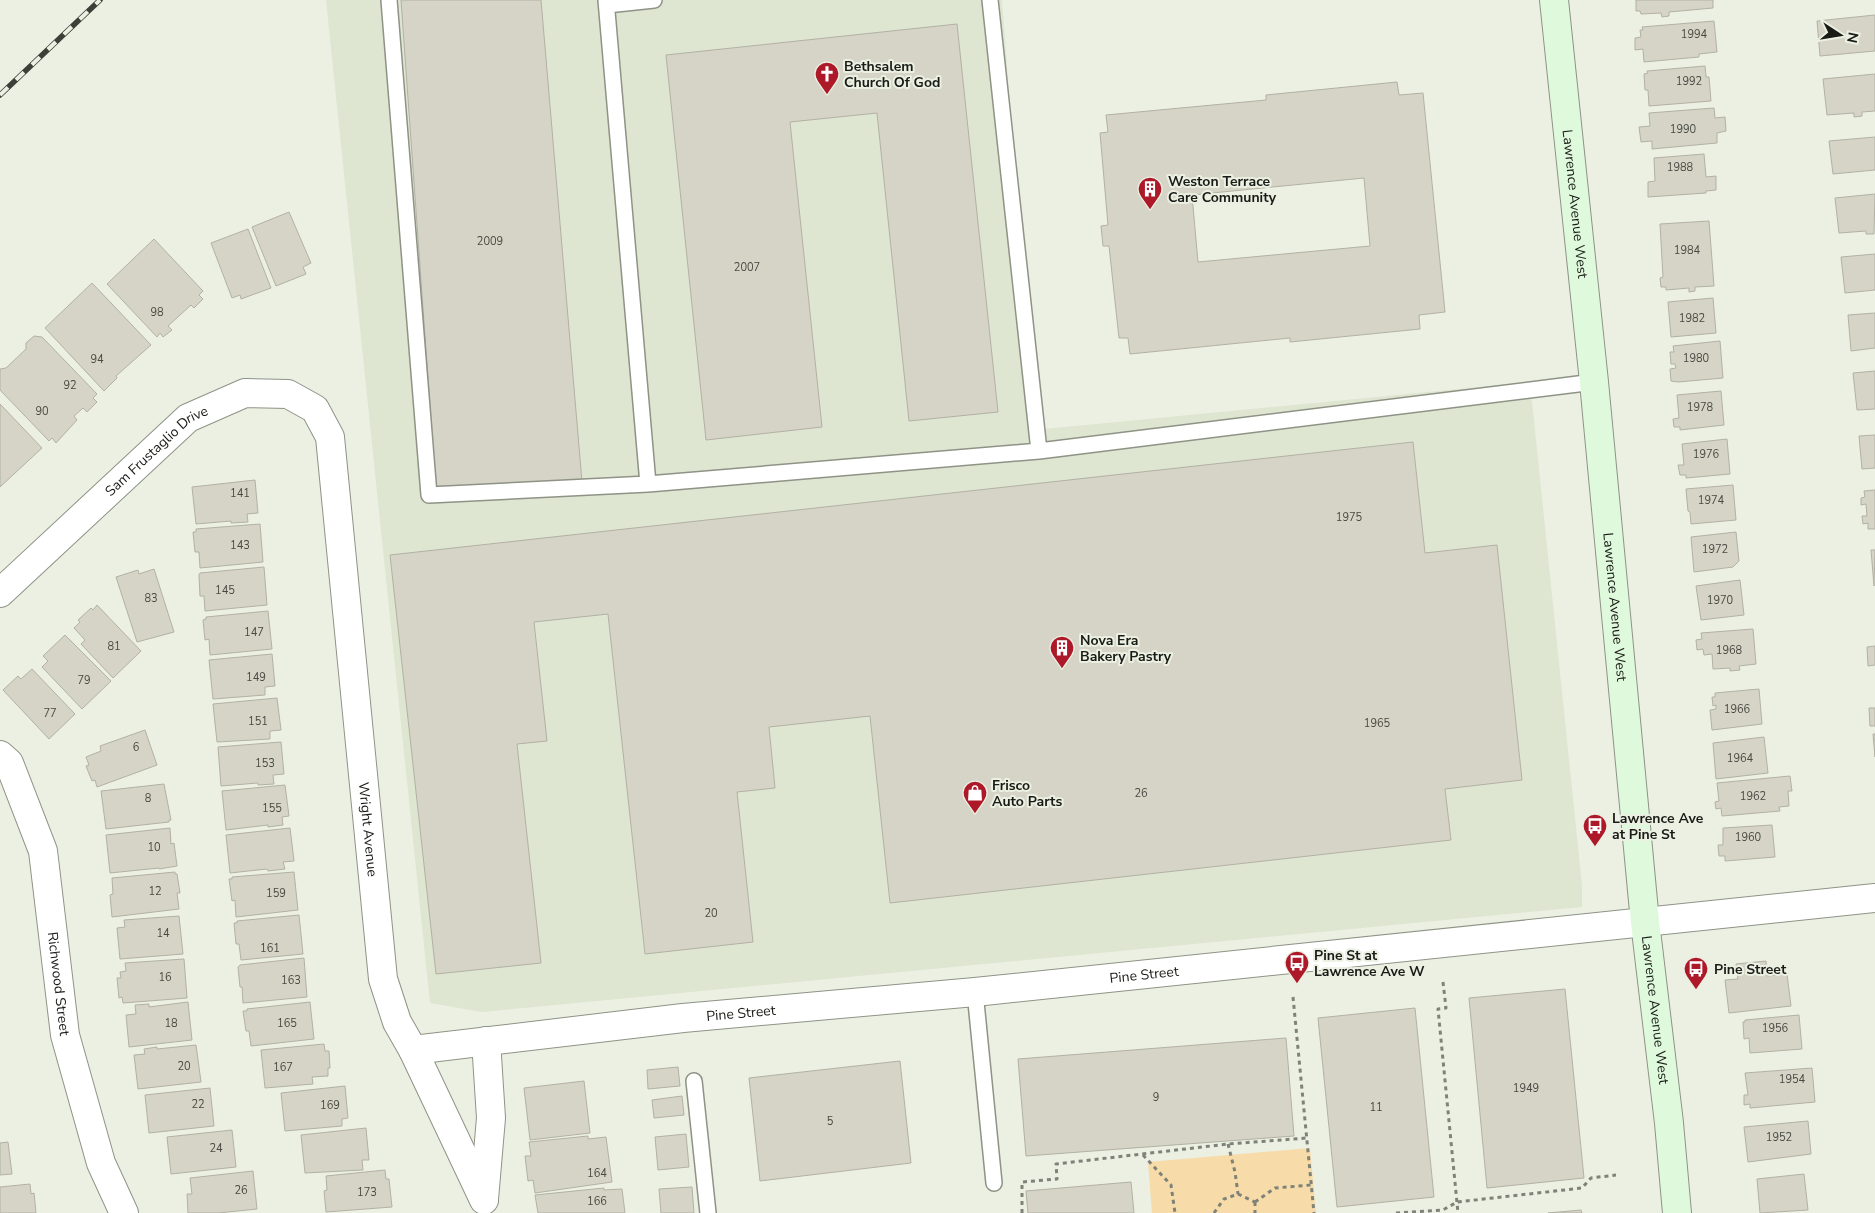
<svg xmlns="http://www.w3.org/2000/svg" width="1875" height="1213" font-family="'Nunito Sans',sans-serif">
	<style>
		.built { fill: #dee5d0 }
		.green { fill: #f7dba8 }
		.building { fill: #d5d4c6; stroke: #b2b1a4; fill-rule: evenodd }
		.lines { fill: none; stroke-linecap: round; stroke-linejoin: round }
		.lane-casing { stroke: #8e9386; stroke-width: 18 }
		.street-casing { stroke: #8e9386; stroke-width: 30 }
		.secondary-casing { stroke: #8e9386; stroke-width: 30 }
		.path { stroke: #7e8279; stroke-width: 3; stroke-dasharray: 4 4; stroke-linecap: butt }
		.lane { stroke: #fff; stroke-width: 15 }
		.street { stroke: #fff; stroke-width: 28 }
		.secondary { stroke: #dff9dc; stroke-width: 28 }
		.rail-casing { stroke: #3d3f39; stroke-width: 5.5 }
		.rail { stroke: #ebf0e2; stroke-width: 4; stroke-dasharray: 11; stroke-linecap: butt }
		.labels { text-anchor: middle; stroke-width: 4; stroke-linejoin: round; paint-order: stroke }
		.number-label { font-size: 11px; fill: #484942 }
		.poi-label { font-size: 14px; font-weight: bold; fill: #191b16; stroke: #ebf0e2; text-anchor: start }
		.street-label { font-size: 14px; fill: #191b16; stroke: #ebf0e2 }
	</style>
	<rect width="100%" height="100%" fill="#ebf0e2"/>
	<path class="built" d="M326 0H1002L1034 430 1530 382 1582 886V907L482 1012 430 1003Z"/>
	<path class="green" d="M1310 1148 1316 1213H1152L1148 1162Z"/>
	<path class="building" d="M401 0H541L582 482 436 491Z
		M1636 0H1713V8L1669 12V16L1662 17 1661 13 1641 14 1640 11H1636Z
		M1875 15V51L1820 56 1817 21Z
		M1714 21 1717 52 1699 54V57L1644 62 1643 49 1635 50V38L1641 37 1640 30H1643L1642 27Z
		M957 24 998 412 909 421 877 113 790 122 822 427 706 440 666 55Z
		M1705 66 1706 77H1709L1711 101 1649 106 1648 90H1645L1644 74 1648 73 1647 71Z
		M1875 74V111L1862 112V116L1854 117V113L1827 115 1823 79Z
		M1397 82 1399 95 1423 93 1445 312 1419 315 1420 329 1290 342V338L1130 354 1128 338H1119L1109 246H1103L1101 226 1108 225 1100 133 1108 132 1106 115 1266 100V95ZM1364 178 1370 246 1198 262 1192 195Z
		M1714 108 1715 118 1725 117 1726 131 1717 133V143L1652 149V141L1641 142 1639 127 1650 126 1649 113Z
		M1875 137V170L1833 174 1829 141Z
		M1704 154 1706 177 1716 176V190L1706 191V193L1648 197V182L1655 181 1654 158Z
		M1875 194 1874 234H1866V231L1839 233 1835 198Z
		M289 212 311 263 303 267 306 274 276 286 252 227Z
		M1709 221 1714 286 1695 287V291L1689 292V288L1666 290V287H1661L1660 278 1663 277 1660 224Z
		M248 229 271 288 241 299 240 295 232 298 211 243Z
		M154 239 203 291 199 295 203 299 194 308 191 305 168 326 172 330 163 337 160 333 157 337 107 284Z
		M1875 254V290L1845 293 1841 257Z
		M92 283 151 345 116 376 117 378 104 391 45 328Z
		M1713 298 1716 333 1671 337 1668 302Z
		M1875 313V348L1851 351 1848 315Z
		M34 336 42 337 97 394 93 398 97 402 87 412 83 408 74 416 77 420 56 443 52 438 49 441 0 390V369L6 368 26 349V343Z
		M1720 341 1723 378 1678 382 1671 381 1670 369 1676 368 1675 364H1671L1670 352H1674L1673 346Z
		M1875 371V409L1857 410 1853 373Z
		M1721 391 1724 425 1680 430V427H1674L1673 419 1679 418 1677 395Z
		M0 404 42 448 0 487Z
		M1875 435V468L1862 469 1859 436Z
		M1727 439 1730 474 1686 478V475H1680L1678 465H1684L1682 444Z
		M1413 442 1425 553 1497 545 1522 780 1445 789 1451 840 890 903 870 716 769 727 775 788 737 792 753 942 645 954 608 614 534 622 547 741 517 744 541 963 436 974 390 555Z
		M255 480 258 513 247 514 248 522 231 523V521L196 524 192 487Z
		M1733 485 1736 520 1691 524 1690 512 1688 511 1686 489Z
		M1875 490V529H1868V523L1863 524 1862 516H1867L1866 504 1861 505V498L1865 497 1864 491Z
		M260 524 263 562 200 568 199 552H195L193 532H196V529Z
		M1736 532 1739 561 1733 567 1694 572 1691 537Z
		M1871 550H1875L1874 586Z
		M264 567 267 605 205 611 204 596H200L199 575 200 573Z
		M154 569 174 632 137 642 116 577 138 570 139 574Z
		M1740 580 1744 615 1701 620 1696 586Z
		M97 605 141 651 113 678 81 644 85 640 74 628 80 622 78 620 91 608 93 610Z
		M268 611 272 649 210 655 209 639 205 640 203 620 206 619V617Z
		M1753 629 1756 664 1739 666 1740 670 1730 671V668L1713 669 1712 654 1704 655 1703 649 1697 650 1696 640 1702 639 1701 633Z
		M65 635 111 681 82 709 42 667 48 661 43 656Z
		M1875 646V665L1868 666 1867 647Z
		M272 654 275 686 265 687V695L213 699 209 660Z
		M32 669 75 714 49 739 3 690 18 676 21 679Z
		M1759 689 1762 724 1712 730 1710 710 1716 709V705L1713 706 1712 697H1715V693Z
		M277 698 281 730 270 731V739L217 742 213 704Z
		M1869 708H1875V726H1870Z
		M145 730 157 765 97 787 95 780 92 781 86 766 89 765 86 757 101 751 100 746Z
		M1873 734H1875V757Z
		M1764 737 1768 773 1716 779 1713 743Z
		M281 742 284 774 273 775 274 784 258 785V783L221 786 218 747Z
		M1790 776 1792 791H1788L1789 806 1779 807 1780 811 1722 816 1721 808 1716 809 1715 802 1719 801 1717 783Z
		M164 784 171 820H169V822L106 829 101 791Z
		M285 785 289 816 282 817 283 825 268 827V825L226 830 222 791Z
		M1772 825 1775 857 1725 861V856H1719L1718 845H1723V828Z
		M170 828 171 844 174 843 177 866 159 869V868L110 873 106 835Z
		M290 828 294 861 283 862 285 869 268 871 267 869 230 873 226 835Z
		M175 872V874H177L180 893H177L179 909 112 917 110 895 113 894 112 878Z
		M294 872 298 910 236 917 235 900 232 901 229 879H232V877Z
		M299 915 303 954 241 960 239 944H236L234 923H237V921Z
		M179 916 183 954 120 959 117 928 125 927 124 920Z
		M304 958 307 997 243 1003 242 987H240L238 967 240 965Z
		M184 959 187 998 123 1003 122 997 119 998 117 978H121L120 972 126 971 125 963Z
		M1766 961 1767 976 1787 974 1791 1006 1729 1013 1725 980 1738 979 1736 964Z
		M1565 989 1584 1178 1487 1188 1469 998Z
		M188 1002 192 1040 129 1047 126 1015 136 1014 135 1005 149 1004V1007Z
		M310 1002 314 1039 251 1046 249 1031H246L243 1011H247V1009Z
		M1415 1008 1434 1197 1337 1207 1318 1018Z
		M1799 1015 1802 1049 1750 1053 1749 1038 1744 1039 1743 1022H1745V1020Z
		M1286 1038 1294 1136 1026 1156 1018 1059Z
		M324 1044 325 1051H329L330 1068H328V1076L312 1077 313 1084 265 1088 261 1050Z
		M196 1045 201 1082 138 1089 134 1055 145 1054 144 1049 157 1047V1049Z
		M900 1061 911 1163 760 1181 749 1078Z
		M678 1067 680 1086 648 1089 647 1070Z
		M1812 1068 1815 1102 1750 1108V1104L1744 1105V1095H1748L1745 1073Z
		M584 1081 590 1133 530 1140 524 1088Z
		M345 1086 348 1118 342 1119V1126L285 1131 281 1093Z
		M210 1088 214 1126 149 1133 145 1095Z
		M682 1096 684 1115 654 1118 652 1100Z
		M1808 1121 1811 1154 1748 1162 1744 1127Z
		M366 1128 369 1160H362L363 1170 305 1173 301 1135Z
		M232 1130 236 1167 171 1174 167 1137Z
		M686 1134 689 1167 658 1170 655 1137Z
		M588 1136V1139L606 1137 612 1182 535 1193 533 1180 528 1181 525 1156H531L529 1142Z
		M8 1142 12 1174 0 1175V1143Z
		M385 1170 386 1179H389L392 1207 326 1212 324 1191 327 1190 326 1176Z
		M253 1171 257 1209 218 1213H188L187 1194H192L190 1178Z
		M1804 1174 1808 1210 1760 1213 1757 1179Z
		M1131 1182 1134 1213H1028L1026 1191Z
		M30 1184 31 1194 34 1193 36 1213H0V1187Z
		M692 1187 694 1213H661L659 1189Z
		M604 1188V1190L622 1189 625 1213H538L535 1195Z
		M1581 1210 1582 1213H1548Z"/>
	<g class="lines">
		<defs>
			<path id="lane" d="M389 0 429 495 648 484
				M606 0 648 484 1039 451 1594 382
				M990 0 1039 451
				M607 5 654 0
				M975 992 994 1183
				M694 1081 708 1213"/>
			<g id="street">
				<path id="s1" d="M0 593 188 418 245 393 288 394 315 409 330 437 383 979 397 1022 413 1050 484 1200"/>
				<path id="s2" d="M0 755 9 763 43 851 65 1035 101 1163 124 1213"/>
				<path id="s3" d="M413 1050 683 1018 975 992 1875 898"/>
				<path d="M484 1199 491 1118 486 1041"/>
			</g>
			<g id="secondary">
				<path id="s4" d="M1554 0 1594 382 1645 922 1669 1123 1677 1213"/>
			</g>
		</defs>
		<use href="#lane" class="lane-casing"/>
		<use href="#street" class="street-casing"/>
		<use href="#secondary" class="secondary-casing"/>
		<path class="path" d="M1443 982 1446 1008 1438 1009 1458 1213
			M1293 997 1314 1213
			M1228 1144 1235 1172 1238 1194
			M1143 1155 1171 1185 1175 1213
			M1255 1202 1275 1188 1311 1185
			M1255 1202V1213
			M1022 1213V1182L1057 1179 1056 1164 1228 1144 1307 1138
			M1214 1213 1224 1199 1238 1194 1255 1202
			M1396 1213 1443 1210 1457 1202 1582 1188 1591 1178 1616 1175"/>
		<use href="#lane" class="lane"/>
		<use href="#street" class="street"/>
		<use href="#secondary" class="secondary"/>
		<defs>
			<path id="rail" d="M0 95 100 0"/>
		</defs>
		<use href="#rail" class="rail-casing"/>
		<use href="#rail" class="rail"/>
	</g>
	<defs>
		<symbol id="church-pin" viewBox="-11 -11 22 30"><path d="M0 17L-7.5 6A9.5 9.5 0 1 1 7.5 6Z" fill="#ad1929" stroke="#ebf0e2"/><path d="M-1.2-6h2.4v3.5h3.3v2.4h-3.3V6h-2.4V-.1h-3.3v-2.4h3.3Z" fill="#fff"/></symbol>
		<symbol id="building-pin" viewBox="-11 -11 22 30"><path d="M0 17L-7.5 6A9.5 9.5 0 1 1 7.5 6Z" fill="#ad1929" stroke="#ebf0e2"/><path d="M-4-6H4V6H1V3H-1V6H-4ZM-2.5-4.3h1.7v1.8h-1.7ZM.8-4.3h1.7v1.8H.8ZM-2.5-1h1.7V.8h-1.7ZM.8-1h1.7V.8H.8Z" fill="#fff"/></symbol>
		<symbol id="shop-pin" viewBox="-11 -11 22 30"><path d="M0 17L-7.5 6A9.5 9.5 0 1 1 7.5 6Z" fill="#ad1929" stroke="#ebf0e2"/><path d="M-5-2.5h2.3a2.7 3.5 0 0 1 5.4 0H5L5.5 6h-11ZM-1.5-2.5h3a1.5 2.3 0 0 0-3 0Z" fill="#fff"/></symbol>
		<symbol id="bus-pin" viewBox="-11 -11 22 30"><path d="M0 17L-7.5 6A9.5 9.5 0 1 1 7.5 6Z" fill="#ad1929" stroke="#ebf0e2"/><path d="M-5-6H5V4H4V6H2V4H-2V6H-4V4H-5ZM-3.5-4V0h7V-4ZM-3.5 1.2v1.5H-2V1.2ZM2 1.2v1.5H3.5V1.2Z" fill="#fff"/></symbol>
	</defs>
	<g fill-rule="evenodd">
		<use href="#church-pin" x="813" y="60" width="28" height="38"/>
		<use href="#building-pin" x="1136" y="175" width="28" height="38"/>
		<use href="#building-pin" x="1048" y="634" width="28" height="38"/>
		<use href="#shop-pin" x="961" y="779" width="28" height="38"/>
		<use href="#bus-pin" x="1581" y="812" width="28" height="38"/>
		<use href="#bus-pin" x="1283" y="949" width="28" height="38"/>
		<use href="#bus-pin" x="1682" y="955" width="28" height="38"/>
	</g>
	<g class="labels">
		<g class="number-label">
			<text x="1694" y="38">1994</text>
			<text x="1689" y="85">1992</text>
			<text x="1683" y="133">1990</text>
			<text x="1680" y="171">1988</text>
			<text x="490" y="245">2009</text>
			<text x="1687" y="254">1984</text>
			<text x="747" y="271">2007</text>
			<text x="157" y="316">98</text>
			<text x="1692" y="322">1982</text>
			<text x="1696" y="362">1980</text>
			<text x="97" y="363">94</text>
			<text x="70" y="389">92</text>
			<text x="1700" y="411">1978</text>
			<text x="42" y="415">90</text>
			<text x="1706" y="458">1976</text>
			<text x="240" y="497">141</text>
			<text x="1711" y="504">1974</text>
			<text x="1349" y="521">1975</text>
			<text x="240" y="549">143</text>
			<text x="1715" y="553">1972</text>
			<text x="225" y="594">145</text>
			<text x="151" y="602">83</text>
			<text x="1720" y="604">1970</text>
			<text x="254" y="636">147</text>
			<text x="114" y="650">81</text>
			<text x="1729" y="654">1968</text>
			<text x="256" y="681">149</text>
			<text x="84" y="684">79</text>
			<text x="1737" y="713">1966</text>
			<text x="50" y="717">77</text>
			<text x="258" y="725">151</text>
			<text x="1377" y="727">1965</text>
			<text x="136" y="751">6</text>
			<text x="1740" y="762">1964</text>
			<text x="265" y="767">153</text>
			<text x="1141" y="797">26</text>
			<text x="1753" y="800">1962</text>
			<text x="148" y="802">8</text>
			<text x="272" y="812">155</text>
			<text x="1748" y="841">1960</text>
			<text x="154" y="851">10</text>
			<text x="155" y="895">12</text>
			<text x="276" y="897">159</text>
			<text x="711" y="917">20</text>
			<text x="163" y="937">14</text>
			<text x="270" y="952">161</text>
			<text x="165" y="981">16</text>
			<text x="291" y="984">163</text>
			<text x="171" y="1027">18</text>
			<text x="287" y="1027">165</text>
			<text x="1775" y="1032">1956</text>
			<text x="184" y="1070">20</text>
			<text x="283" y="1071">167</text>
			<text x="1792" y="1083">1954</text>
			<text x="1526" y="1092">1949</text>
			<text x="1156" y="1101">9</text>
			<text x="198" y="1108">22</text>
			<text x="330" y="1109">169</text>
			<text x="1376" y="1111">11</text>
			<text x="830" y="1125">5</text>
			<text x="1779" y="1141">1952</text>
			<text x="216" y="1152">24</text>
			<text x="597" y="1177">164</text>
			<text x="241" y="1194">26</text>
			<text x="367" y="1196">173</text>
			<text x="597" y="1205">166</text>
		</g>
		<g class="poi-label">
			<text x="844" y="71">Bethsalem<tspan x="844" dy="16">Church Of God</tspan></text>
			<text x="1168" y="186">Weston Terrace<tspan x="1168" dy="16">Care Community</tspan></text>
			<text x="1080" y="645">Nova Era<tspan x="1080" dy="16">Bakery Pastry</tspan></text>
			<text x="992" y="790">Frisco<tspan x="992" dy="16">Auto Parts</tspan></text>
			<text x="1612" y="823">Lawrence Ave<tspan x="1612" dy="16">at Pine St</tspan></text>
			<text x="1314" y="960">Pine St at<tspan x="1314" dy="16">Lawrence Ave W</tspan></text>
			<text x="1714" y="974">Pine Street</text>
		</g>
		<g class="street-label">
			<text dy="5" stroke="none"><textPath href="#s4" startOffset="205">Lawrence Avenue West</textPath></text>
			<text dy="5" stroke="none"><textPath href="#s1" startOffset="212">Sam Frustaglio Drive</textPath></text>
			<text dy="5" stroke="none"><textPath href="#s4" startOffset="610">Lawrence Avenue West</textPath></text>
			<text dy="5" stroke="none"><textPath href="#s1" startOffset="819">Wright Avenue</textPath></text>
			<text dy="5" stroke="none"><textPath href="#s3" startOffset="735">Pine Street</textPath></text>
			<text dy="5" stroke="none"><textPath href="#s2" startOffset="240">Richwood Street</textPath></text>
			<text dy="5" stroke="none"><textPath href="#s4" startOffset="1015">Lawrence Avenue West</textPath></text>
			<text dy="5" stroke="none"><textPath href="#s3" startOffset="330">Pine Street</textPath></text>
		</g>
	</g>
	<g transform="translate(1840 35) rotate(102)" stroke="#ebf0e2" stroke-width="4" paint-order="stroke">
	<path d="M0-4L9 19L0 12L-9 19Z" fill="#191b16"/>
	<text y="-8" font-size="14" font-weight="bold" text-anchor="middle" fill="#191b16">N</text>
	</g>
</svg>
